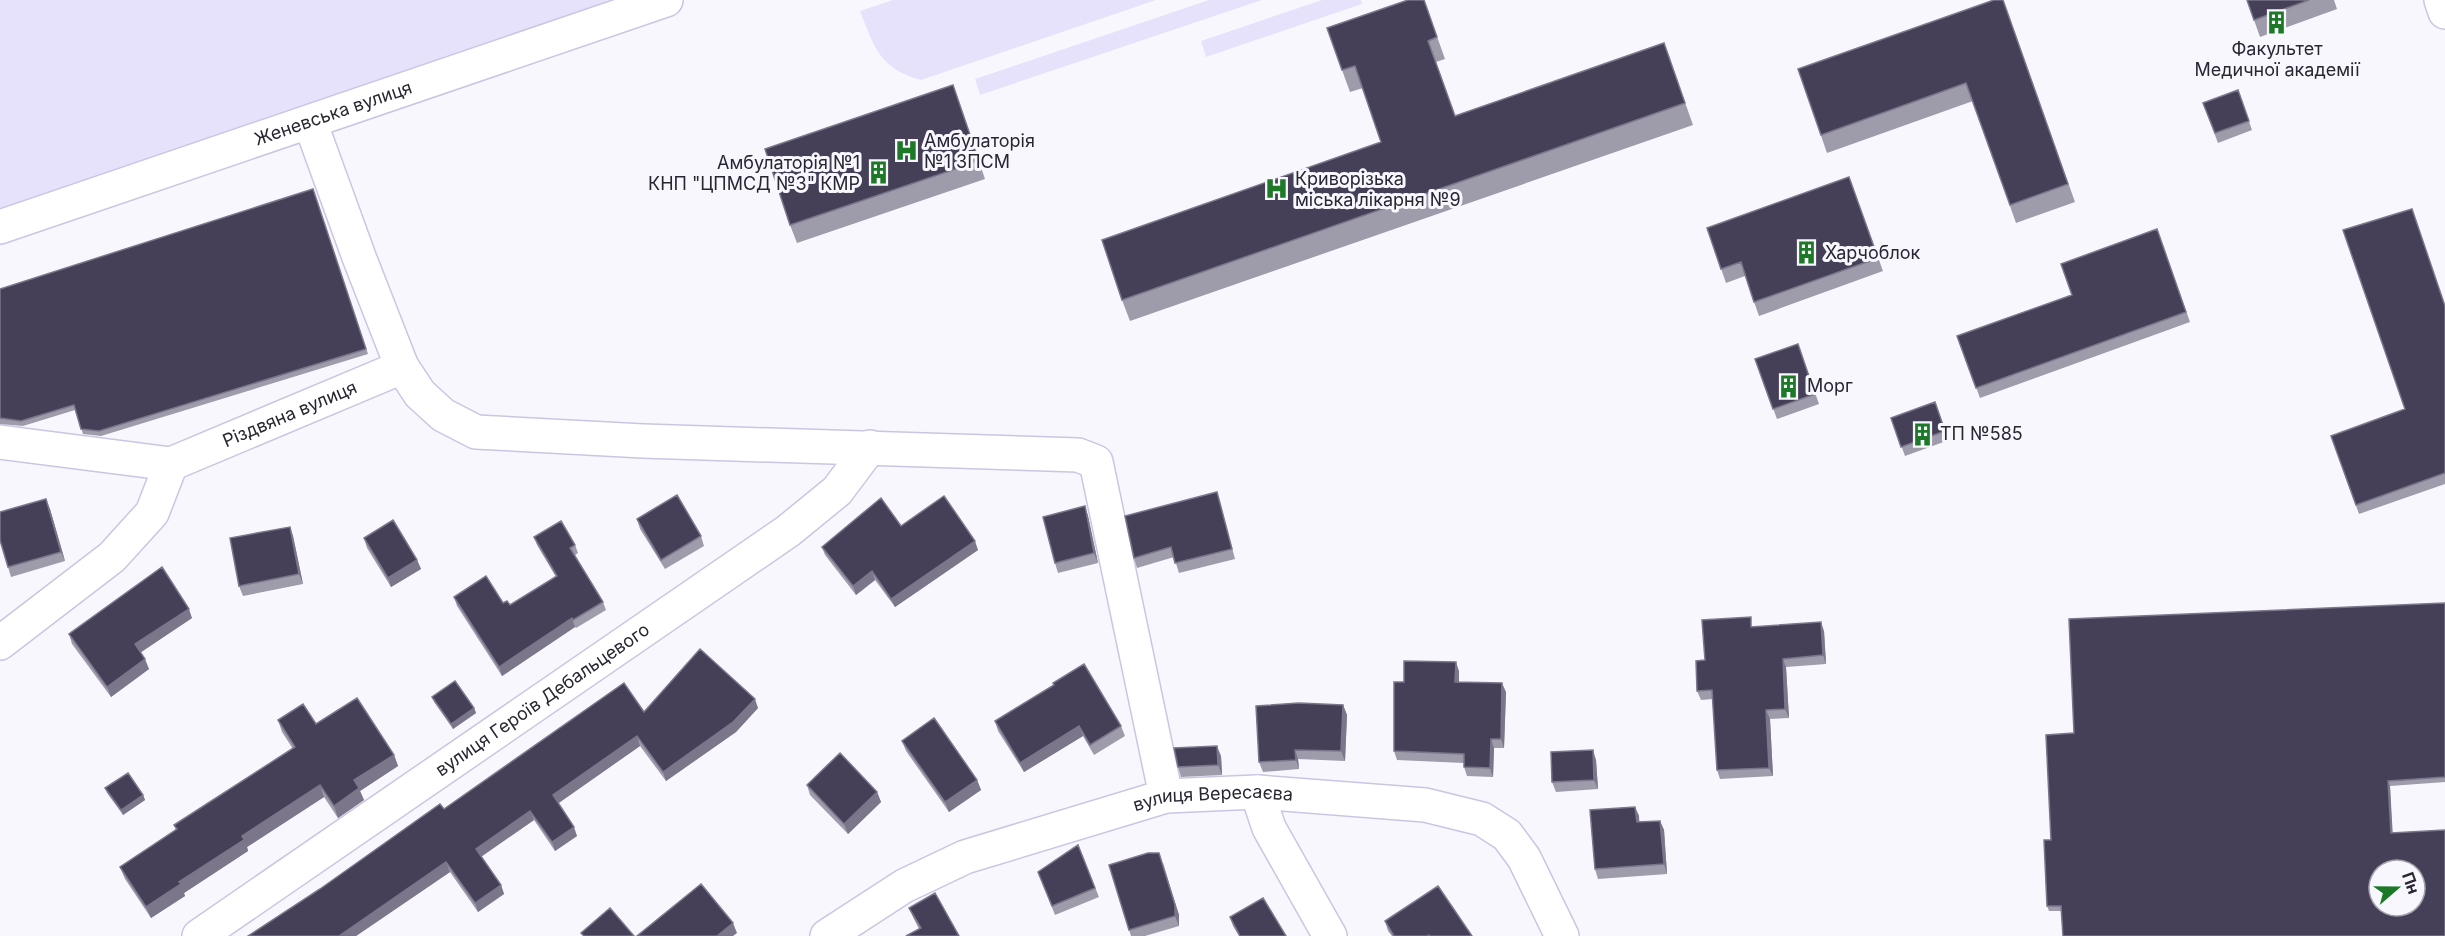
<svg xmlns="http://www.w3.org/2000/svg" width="2445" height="936" font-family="Inter,sans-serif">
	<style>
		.green { fill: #e7e2fc }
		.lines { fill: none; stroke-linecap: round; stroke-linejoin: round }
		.minor-casing { stroke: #cbc5e4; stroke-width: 36 }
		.minor { stroke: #fff; stroke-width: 33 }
		.wall { fill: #9e9baa }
		.shaded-wall { fill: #7b768a }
		.building { fill: #453f58; stroke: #7b768a; stroke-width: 1.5; fill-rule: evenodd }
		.labels { text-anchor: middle; stroke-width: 6; stroke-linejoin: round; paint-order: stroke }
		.poi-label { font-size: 18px; fill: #292632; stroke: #f8f7fd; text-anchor: start }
		.street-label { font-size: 18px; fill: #292632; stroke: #f8f7fd }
	</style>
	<rect width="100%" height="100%" fill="#f8f7fd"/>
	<path class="green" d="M0 0H666L0 227Z
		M893 0H1156L921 80C880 69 874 47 860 11Z
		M1209 0H1262L980 95 975 79Z
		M1322 0H1361L1362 4 1206 57 1201 41Z"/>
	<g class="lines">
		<defs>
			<g id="minor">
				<path d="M2441 0 2445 12"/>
				<path id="s1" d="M0 227 666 0"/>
				<path d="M402 367 420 394 443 415 476 432 643 441 1078 455 1096 462 1166 796"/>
				<path d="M0 442 171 464"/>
				<path id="s2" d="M0 643 112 557 152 513 171 464 402 367 359 257 310 122"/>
				<path d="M1257 792 1269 828 1330 936"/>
				<path id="s3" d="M199 936 788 531 837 491 870 447"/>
				<path id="s4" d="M827 936 904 886 965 857 1166 796 1257 792 1425 805 1482 819 1507 835 1524 858 1562 936"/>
			</g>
		</defs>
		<use href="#minor" class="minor-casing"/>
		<use href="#minor" class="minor"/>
	</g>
	<path class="wall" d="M1424 0 1445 59 1436 62 1455 116 1664 43 1693 125 1130 321 1122 300 1381 142 1363 88 1350 92 1342 70Z
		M2003 0 2075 202 2016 223 1973 101 1827 153 1798 69Z
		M2247 0H2334L2337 9 2260 37Z
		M2238 90 2252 130 2218 143 2203 103Z
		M959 103 985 179 797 243 790 225Z
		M1849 177 1883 271 1759 316 1745 276 1726 283 1707 228Z
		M313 189 368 354 101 436 83 434 75 410 23 426 0 424V289Z
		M2157 229 2190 322 1980 398 1957 336 2072 295Z
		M2445 305V484L2359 514 2331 436 2405 409Z
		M1798 344 1819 404 1777 419 1755 359Z
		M1935 402 1949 440 1905 456 1891 418Z
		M1217 492 1220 502 1235 559 1179 573 1174 557 1137 568 1134 558Z
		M1085 506 1088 516 1098 563 1058 573 1055 563Z
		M50 509 65 561 11 577 8 567Z
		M637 519 701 536 704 546 665 569 640 529Z
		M901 526 978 550 895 607 875 580 856 595 825 555 822 547Z
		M290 527 293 536 303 584 243 596 239 586Z
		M534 537 575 545 578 553 575 555 603 602 606 610 576 628 575 627 502 676 457 606 454 597 510 605 556 577 537 545Z
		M364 538 417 560 421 569 391 587 367 548Z
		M2445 603V782L2390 786 2392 833 2062 911H2049L2047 906 2074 733Z
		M192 618 140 653 149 669 111 697 72 644 69 634Z
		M1754 626 1824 631 1826 664 1786 667 1789 718 1770 719 1773 776 1720 779 1717 770 1713 699 1701 700 1697 691 1705 660Z
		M1459 671V682L1506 692 1504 748H1494L1493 777 1467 776 1464 767V763L1397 760 1394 751 1404 682Z
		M432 697 474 708 476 713 453 729 434 702Z
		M1343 705 1347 715 1345 761 1298 759 1299 769 1263 772 1259 762Z
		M758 708 736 732 666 781 640 746 558 803 577 836 555 851 534 820 481 857 501 885 504 894 478 912 450 872 356 936H248L444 809 644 712Z
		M278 720 316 724 394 755 398 766 360 791 364 800 338 818 324 797 247 847 248 851 184 893 185 896 151 918 125 879 120 867 176 830 174 825 293 749 282 732Z
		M995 721 1121 726 1125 736 1094 755 1083 736 1024 772 998 731Z
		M902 741 977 780 981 790 949 812 906 751Z
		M1221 756 1222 775 1181 777 1178 767Z
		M1596 760 1598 789 1556 792 1552 782Z
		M807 785 877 792 881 802 848 834 810 795Z
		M105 788 143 795 145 800 123 815 107 793Z
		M1635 807 1639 816V822L1660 821 1664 830 1667 874 1598 879 1595 869Z
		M1078 845 1099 897 1055 915 1042 881Z
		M1163 863 1179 915V926L1145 936H1131L1109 865Z
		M909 908 959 936 919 929 913 917Z
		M1230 917 1286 936H1239L1233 926Z
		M1385 921 1472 936H1392L1388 931Z"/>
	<path class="shaded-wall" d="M46 499 50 509 65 561 61 552Z
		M1085 506 1088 516 1098 563 1094 553Z
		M290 527 293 536 303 584 299 574Z
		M975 541 978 550 895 607 891 599Z
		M417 560 421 569 391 587 388 578Z
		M872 571 875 580 856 595 853 586Z
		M189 609 192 618 138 654 135 644Z
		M572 618 575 627 502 676 499 667Z
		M1821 622 1824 631 1826 664 1823 655Z
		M145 659 149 669 111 697 107 687Z
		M1783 659 1786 667 1789 718 1785 709Z
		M1456 662 1459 671V690L1455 682Z
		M1502 683 1506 692 1504 748 1501 739Z
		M755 699 758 708 736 732 666 781 663 772Z
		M1343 705 1347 715 1345 761 1341 751Z
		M474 708 476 713 453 729 451 724Z
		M1766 710 1770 719 1773 776 1769 768Z
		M1079 726 1083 736 1024 772 1020 763Z
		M637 736 640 746 556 805 553 795Z
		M1491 739 1494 748 1493 777 1490 768Z
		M1217 746 1221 756 1222 775 1218 765Z
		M1295 750 1298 759 1299 769 1296 760Z
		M1593 750 1596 760 1598 789 1594 780Z
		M394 755 398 766 360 791 364 800 338 818 334 806 354 780Z
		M977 780 981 790 949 812 945 802Z
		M2388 781 2390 786 2393 838 2391 833Z
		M320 785 324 797 247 847 248 851 184 893 185 896 151 918 146 907 242 836Z
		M877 792 881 802 848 834 844 824Z
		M143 795 145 800 123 815 121 810Z
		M1635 807 1639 816 1640 832 1637 822Z
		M530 811 534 820 479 858 476 849Z
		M1660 821 1664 830 1667 874 1664 864Z
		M574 827 577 836 555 851 552 842Z
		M1159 853 1179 915V926L1175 916Z
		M446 862 450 872 356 936H339Z
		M501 885 504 894 478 912 475 903Z
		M733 923 737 933 733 936H717Z"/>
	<path class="building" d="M1408 0H1424L1437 37 1428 41 1455 116 1664 43 1685 103 1122 300 1102 240 1381 142 1355 66 1342 70 1327 28Z
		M1994 0H2003L2068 184 2010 205 1966 83 1821 135 1798 69Z
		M2247 0H2309L2254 20Z
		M953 85 979 161 790 225 765 149Z
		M2238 90 2249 121 2215 133 2203 103Z
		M1849 177 1878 258 1754 302 1741 262 1721 269 1707 228Z
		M313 189 366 349 99 431 81 429 74 405 21 421 0 418V289Z
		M2412 209 2445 306V473L2356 505 2331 436 2405 409 2343 230Z
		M2157 229 2186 312 1976 388 1957 336 2072 295 2061 264Z
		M1798 344 1815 394 1773 409 1755 359Z
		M1935 402 1945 431 1901 447 1891 418Z
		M1217 492 1232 549 1175 563 1171 547 1134 558 1125 516Z
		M677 495 701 536 661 560 637 519Z
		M944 496 975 541 891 599 872 571 853 586 822 547 881 498 901 526Z
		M46 499 61 552 8 567 0 540V512Z
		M1085 506 1094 553 1055 563 1043 517Z
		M393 520 417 560 388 578 364 538Z
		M561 521 575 545 570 548 603 602 573 620 572 618 499 667 454 597 486 576 503 603 507 601 510 605 557 576 534 537Z
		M290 527 299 574 239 586 230 538Z
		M162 567 189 609 135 644 145 659 107 687 69 634Z
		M2445 603V777L2388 781 2391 833 2445 830V936H2063L2061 906H2047L2044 840H2051L2046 735 2074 733 2069 619ZM2379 870H2415V906H2379Z
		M1751 617V627L1821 622 1823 655 1783 659 1785 709 1766 710 1769 768 1717 770 1712 690 1697 691 1696 661 1705 660 1702 620Z
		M700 649 755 699 733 722 663 772 637 736 553 795 574 827 552 842 530 811 476 849 501 885 475 903 446 862 339 936H248L320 889 440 804 444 809 624 683 644 712Z
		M1404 661 1456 662 1455 682 1502 683 1501 739H1491L1490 768 1464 767V754L1394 751V682H1404Z
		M1084 664 1121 726 1090 745 1079 726 1020 763 995 721 1054 685 1053 683Z
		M455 681 474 708 451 724 432 697Z
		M357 698 394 755 354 780 359 788 334 806 320 785 242 836 244 840 179 882 181 884 146 907 120 867 177 829 174 825 295 747 278 720 303 704 316 724Z
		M1299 703 1343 705 1341 751 1295 750 1296 760 1259 762 1256 706Z
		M934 718 977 780 945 802 902 741Z
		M1217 746 1218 765 1178 767 1174 748Z
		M1593 750 1594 780 1552 782 1551 752Z
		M840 753 877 792 844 824 807 785Z
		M128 773 143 795 121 810 105 788Z
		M1635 807 1637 822 1660 821 1664 864 1595 869 1590 810Z
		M1078 845 1095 888 1052 906 1038 872Z
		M1148 853H1159L1175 905V916L1129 930 1109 865Z
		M701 884 733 923 717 936H637Z
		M1438 886 1472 936H1429V935L1427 936H1394L1385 921Z
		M935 893 959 936H906L921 928 909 908Z
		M1263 898 1286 936H1240L1230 917Z
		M610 908 634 936H584L581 933Z"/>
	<defs>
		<symbol id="building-bare" viewBox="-9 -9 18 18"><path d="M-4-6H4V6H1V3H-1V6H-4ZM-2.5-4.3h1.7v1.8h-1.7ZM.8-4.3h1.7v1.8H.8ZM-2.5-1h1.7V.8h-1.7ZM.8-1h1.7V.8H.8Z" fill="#1d7928" stroke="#f8f7fd" stroke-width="2.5" paint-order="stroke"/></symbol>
		<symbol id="hospital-bare" viewBox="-9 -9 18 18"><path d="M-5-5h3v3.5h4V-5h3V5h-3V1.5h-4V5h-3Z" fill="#1d7928" stroke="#f8f7fd" stroke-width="2.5" paint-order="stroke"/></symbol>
	</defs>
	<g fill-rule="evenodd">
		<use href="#building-bare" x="2260" y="6" width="33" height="33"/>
		<use href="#hospital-bare" x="890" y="134" width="33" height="33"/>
		<use href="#building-bare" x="862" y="156" width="33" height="33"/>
		<use href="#hospital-bare" x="1260" y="172" width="33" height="33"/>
		<use href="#building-bare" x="1790" y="236" width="33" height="33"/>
		<use href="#building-bare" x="1772" y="370" width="33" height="33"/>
		<use href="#building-bare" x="1906" y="418" width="33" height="33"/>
	</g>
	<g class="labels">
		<g class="poi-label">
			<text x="2277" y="55" text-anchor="middle">Факультет<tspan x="2277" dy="21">Медичної академії</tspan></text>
			<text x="924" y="147">Амбулаторія<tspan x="924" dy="21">№1 ЗПСМ</tspan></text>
			<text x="860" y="169" text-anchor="end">Амбулаторія №1<tspan x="860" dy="21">КНП "ЦПМСД №3" КМР</tspan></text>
			<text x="1295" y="185">Криворізька<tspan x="1295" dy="21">міська лікарня №9</tspan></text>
			<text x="1825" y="259">Харчоблок</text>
			<text x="1807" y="392">Морг</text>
			<text x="1940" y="440">ТП №585</text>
		</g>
		<g class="street-label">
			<text dy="6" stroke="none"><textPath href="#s1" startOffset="352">Женевська вулиця</textPath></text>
			<text dy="6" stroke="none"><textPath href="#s2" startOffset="382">Різдвяна вулиця</textPath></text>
			<text dy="6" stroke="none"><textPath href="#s3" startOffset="417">вулиця Героїв Дебальцевого</textPath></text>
			<text dy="6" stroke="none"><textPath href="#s4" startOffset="416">вулиця Вересаєва</textPath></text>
		</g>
	</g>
	<g transform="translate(2397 888) rotate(70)"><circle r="28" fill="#f8f7fd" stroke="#a5a3ac" stroke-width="1.5"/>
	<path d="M0-4.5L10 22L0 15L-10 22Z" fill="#1d7928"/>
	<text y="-9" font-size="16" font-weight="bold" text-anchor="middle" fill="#292632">Пн</text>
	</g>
</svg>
